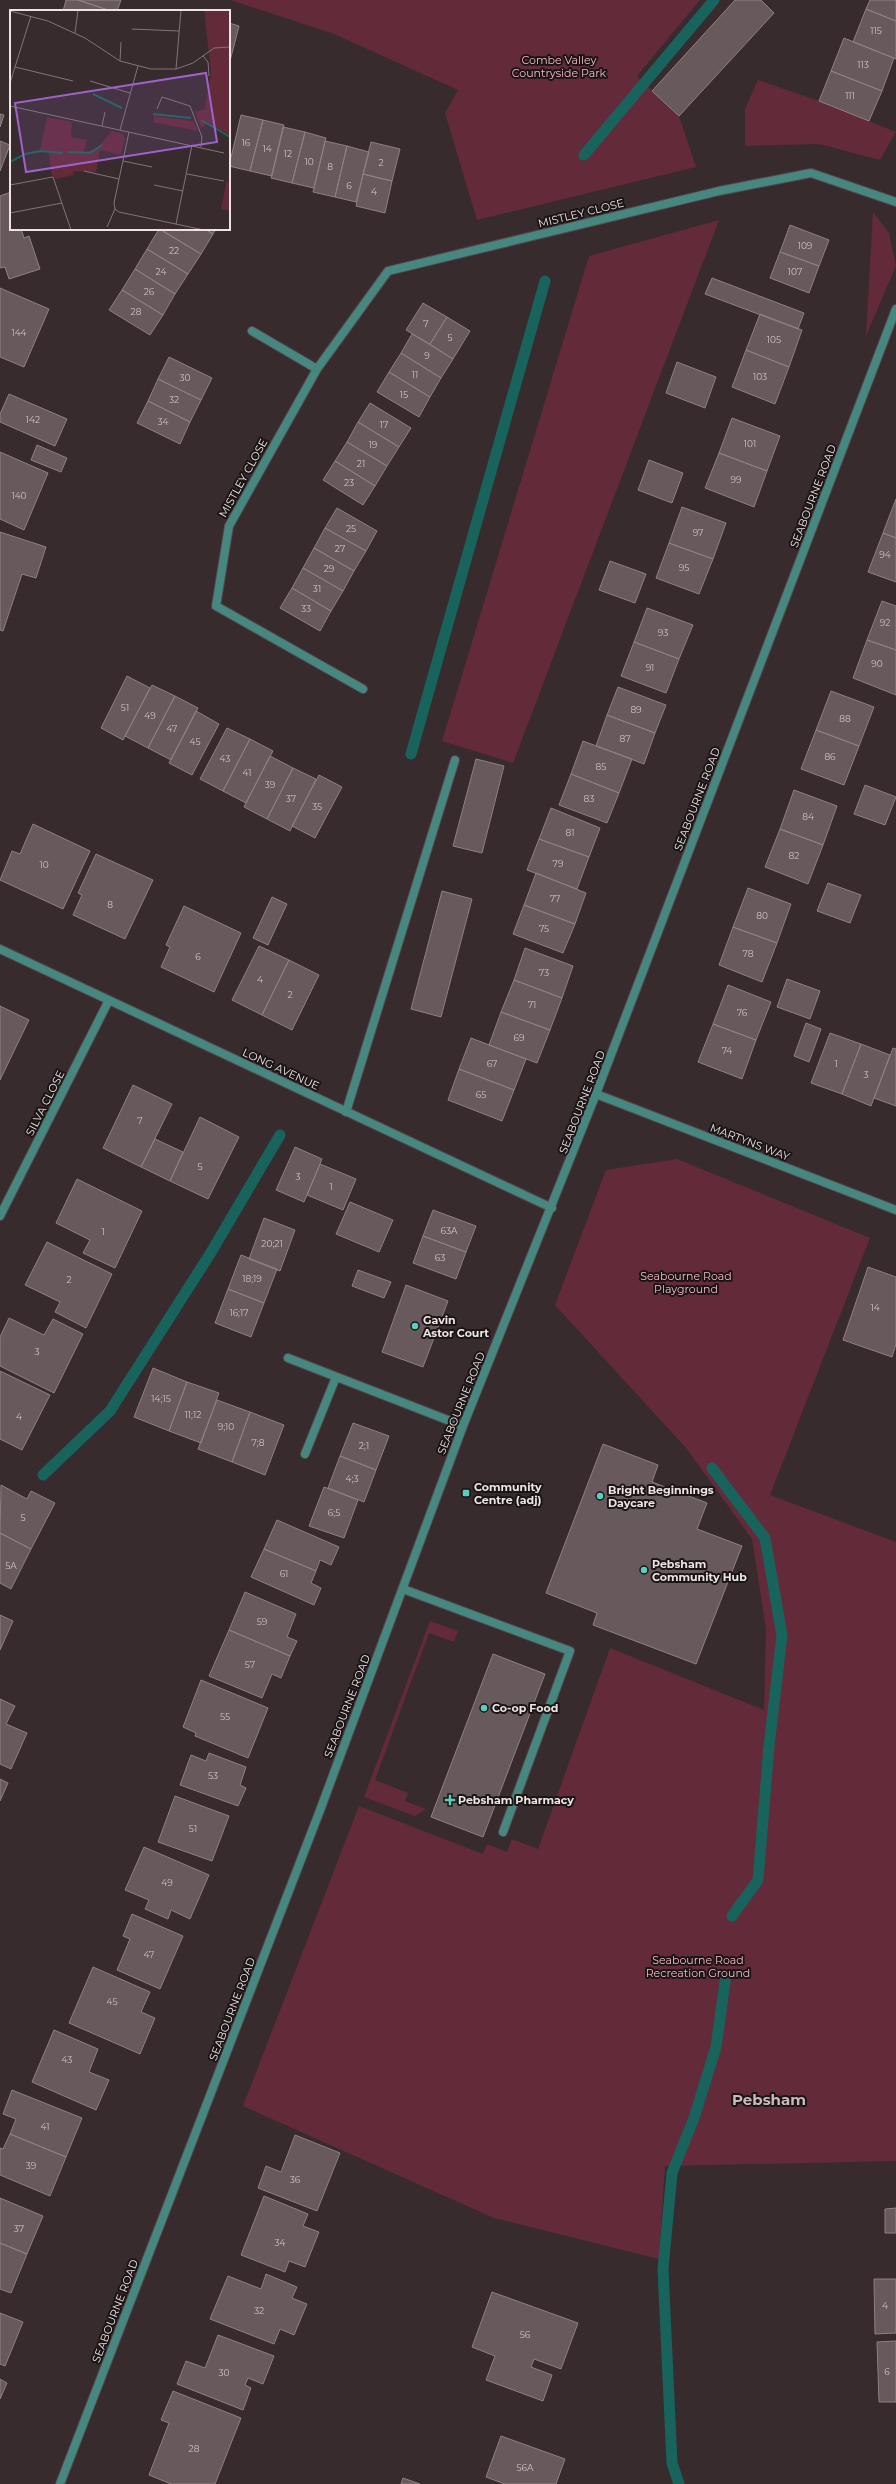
<svg xmlns="http://www.w3.org/2000/svg" width="896" height="2484" font-family="Montserrat,sans-serif">
	<style>
		.green { fill: #632a39 }
		.lines { fill: none; stroke-linecap: round; stroke-linejoin: round }
		.stream { stroke: #18645c; stroke-width: 11 }
		.building { fill: #685a5c; stroke: #8f8082 }
		.lane-casing { stroke: #55484a; stroke-width: 10 }
		.street-casing { stroke: #55484a; stroke-width: 10 }
		.lane { stroke: #46877f; stroke-width: 8 }
		.street { stroke: #46877f; stroke-width: 8 }
		.poi-dot { fill: #58cec0; stroke: #1b1516; stroke-width: 1.5 }
		.labels { text-anchor: middle; stroke-width: 4; stroke-linejoin: round; paint-order: stroke }
		.number-label { font-size: 9px; fill: #cbc1c3 }
		.park-label { font-size: 11px; fill: #f6b9c5; stroke: #1b1516 }
		.street-label { font-size: 11px; fill: #ece3e5; stroke: #1b1516 }
		.poi-label { font-size: 11px; font-weight: bold; fill: #ece3e5; stroke: #1b1516; text-anchor: start }
		.district-label { font-size: 15px; font-weight: bold; fill: #cbbabd; stroke: #1b1516 }
		.inset-river { fill: none; stroke: #18645c; stroke-width: 2 }
		.inset-road { fill: none; stroke: #807577; stroke-width: 1 }
		.view { fill: #9d63ca; fill-opacity: 0.15; stroke: #9d63ca; stroke-width: 2 }
		.inset-edge { fill: none; stroke: #ece3e5; stroke-width: 2 }
	</style>
	<rect width="100%" height="100%" fill="#382b2d"/>
	<path class="green" d="M230 0H700L637 76 679 116 696 167 477 220 445 113 458 90 334 34Z
		M758 80 819 101 896 132 880 160 819 144 745 146V109Z
		M873 212 889 233 896 266 866 336Z
		M719 220 513 763 442 741 589 256Z
		M677 1159 870 1238 770 1495 896 1542V2161L665 2166 659 2259 494 2218 243 2106 359 1806 483 1854 487 1844 507 1852 512 1839 538 1849 610 1648 764 1710 766 1629 752 1539 686 1448 555 1305 606 1170Z
		M430 1621 458 1631 454 1642 429 1633 375 1780 408 1793 405 1801 426 1809 415 1816 364 1797Z"/>
	<g class="lines">
		<path class="stream" d="M584 155 714 0
			M411 754 545 281
			M712 1468 765 1538 782 1635 769 1746 758 1880 732 1916
			M43 1475 110 1411 210 1254 280 1135
			M679 2484 672 2463 663 2269 672 2173 694 2118 716 2047 726 1975"/>
	</g>
	<path class="building" d="M66 0H78L111 11H63Z
		M78 0H121L117 11H111Z
		M735 0H761L774 13 679 116 652 91Z
		M870 0H896V21L866 9Z
		M866 9 896 21V59L853 42Z
		M229 23 239 26 229 65Z
		M844 38 894 58 882 91 831 71Z
		M831 71 882 91 869 121 819 101Z
		M0 114 4 115 0 127Z
		M241 115 263 120 250 171 229 166Z
		M263 120 284 125 272 176 250 171Z
		M283 127 305 132 292 183 271 178Z
		M305 132 326 138 314 188 292 183Z
		M0 141 10 145 0 171Z
		M325 141 347 146 335 197 313 192Z
		M371 142 400 149 392 181 363 174Z
		M347 146 369 152 356 202 335 197Z
		M363 174 392 181 385 213 356 206Z
		M11 192V229H21L24 238 29 236 40 269 9 279 5 267 0 268V196Z
		M790 225 829 240 819 266 780 252Z
		M159 229 201 254 188 274 147 249Z
		M160 229H205L213 234 201 254Z
		M205 229H216L213 234Z
		M147 249 188 274 175 294 135 269Z
		M780 252 819 266 809 293 770 278Z
		M135 269 175 294 163 315 122 290Z
		M712 278 804 313 798 329 705 294Z
		M0 288 49 309 24 367 0 357Z
		M122 290 163 315 150 335 109 310Z
		M423 303 447 317 430 344 406 330Z
		M760 314 802 330 789 367 746 350Z
		M447 317 470 331 453 359 430 344Z
		M412 334 453 359 441 378 401 353Z
		M746 350 789 367 775 404 732 387Z
		M401 353 441 378 430 397 389 372Z
		M169 357 212 378 201 400 158 379Z
		M677 362 716 377 705 408 666 393Z
		M389 372 430 397 419 417 377 392Z
		M158 379 201 400 190 422 148 401Z
		M9 394 67 419 55 446 0 422V414Z
		M148 401 190 422 180 444 137 423Z
		M370 403 411 428 399 447 358 422Z
		M732 418 780 436 767 471 719 453Z
		M358 422 399 447 387 466 347 442Z
		M347 442 387 466 375 486 335 461Z
		M37 445 67 458 61 472 31 460Z
		M0 452 48 473 24 530 0 519Z
		M719 453 767 471 754 507 705 488Z
		M649 460 683 473 672 503 638 490Z
		M335 461 375 486 363 505 323 480Z
		M896 499V538L883 533Z
		M682 507 726 523 713 559 669 543Z
		M337 508 377 531 366 551 325 528Z
		M325 528 366 551 354 571 314 548Z
		M0 532 46 547 36 578 22 574 3 631 0 630Z
		M883 533 896 538V582L868 572Z
		M669 543 713 559 699 594 656 578Z
		M314 548 354 571 343 591 303 568Z
		M610 561 646 574 635 603 599 590Z
		M303 568 343 591 331 611 292 588Z
		M292 588 331 611 320 631 280 608Z
		M882 601 896 606V650L867 640Z
		M647 608 693 625 679 659 634 642Z
		M867 640 896 650V695L853 678Z
		M634 642 679 659 666 693 621 676Z
		M127 676 150 688 123 740 101 728Z
		M152 685 175 696 148 748 125 736Z
		M618 687 666 705 655 733 607 715Z
		M831 691 874 707 859 746 816 730Z
		M175 696 198 708 171 760 148 748Z
		M196 711 219 724 192 775 169 763Z
		M607 715 655 733 644 764 596 746Z
		M227 728 250 739 223 791 200 779Z
		M816 730 859 746 844 785 801 769Z
		M250 739 273 751 246 803 223 791Z
		M583 741 632 759 619 793 571 774Z
		M270 756 293 768 267 819 244 807Z
		M476 759 504 766 482 853 453 846Z
		M293 768 316 779 290 831 267 819Z
		M571 774 619 793 607 823 559 805Z
		M319 775 342 787 315 838 292 826Z
		M865 785 896 797 885 825 854 814Z
		M794 790 837 806 823 845 780 829Z
		M551 808 600 828 589 857 539 839Z
		M33 824 90 851 63 909 0 880 12 851 20 854Z
		M780 829 823 845 808 884 765 867Z
		M539 839 589 857 577 889 527 870Z
		M96 854 153 880 125 939 73 915 82 895 78 893Z
		M536 873 586 893 575 924 524 905Z
		M828 883 861 895 850 923 817 911Z
		M748 888 791 904 777 943 733 927Z
		M442 891 472 899 441 1017 411 1009Z
		M272 897 287 904 268 945 253 938Z
		M524 905 575 924 563 953 513 934Z
		M184 906 241 933 214 992 161 967 170 947 166 945Z
		M733 927 777 943 762 982 719 965Z
		M259 946 289 960 262 1015 232 1000Z
		M525 948 573 966 562 998 514 980Z
		M289 960 319 975 292 1030 262 1015Z
		M787 979 820 991 810 1019 777 1007Z
		M514 980 562 998 550 1030 501 1012Z
		M728 985 771 1002 756 1040 713 1024Z
		M0 1006 29 1020 0 1080Z
		M501 1012 550 1030 537 1063 489 1045Z
		M806 1023 821 1029 809 1062 794 1056Z
		M713 1024 756 1040 742 1079 698 1062Z
		M830 1033 861 1044 842 1094 811 1083Z
		M471 1038 526 1059 514 1090 459 1069Z
		M861 1044 890 1055 871 1106 842 1094Z
		M893 1048 896 1049V1106L874 1098Z
		M459 1069 514 1090 502 1121 448 1100Z
		M133 1085 172 1104 141 1167 103 1148Z
		M200 1117 239 1137 208 1199 170 1181Z
		M155 1139 183 1152 170 1181 141 1167Z
		M295 1147 322 1159 304 1202 276 1190Z
		M320 1164 356 1179 343 1210 307 1195Z
		M77 1179 142 1211 115 1268 83 1253 90 1240 56 1223Z
		M350 1202 393 1220 379 1252 336 1234Z
		M433 1210 476 1226 466 1252 423 1236Z
		M264 1218 295 1230 280 1271 249 1259Z
		M423 1236 466 1252 456 1279 413 1263Z
		M47 1242 112 1274 86 1328 55 1312 60 1302 25 1285Z
		M241 1255 277 1269 264 1303 228 1289Z
		M868 1267 896 1277V1344L892 1357 843 1340Z
		M358 1270 391 1282 384 1298 352 1286Z
		M406 1285 448 1301 423 1367 382 1352Z
		M228 1289 264 1303 251 1337 215 1323Z
		M9 1318 44 1335 53 1319 83 1334 54 1393 0 1366V1337Z
		M153 1368 187 1382 169 1431 134 1417Z
		M0 1371 50 1395 22 1450 0 1439Z
		M187 1382 219 1393 201 1443 169 1431Z
		M217 1400 250 1412 232 1462 198 1449Z
		M250 1412 284 1425 265 1475 232 1462Z
		M353 1423 389 1436 376 1470 340 1456Z
		M603 1444 658 1465 652 1482 707 1503 697 1529 742 1546 696 1664 593 1625 597 1613 546 1593Z
		M340 1456 376 1470 364 1502 328 1488Z
		M1 1485 27 1499 31 1491 55 1503 31 1549 0 1533Z
		M324 1487 358 1500 344 1538 309 1526Z
		M277 1520 339 1547 331 1565 320 1560 316 1571 264 1549Z
		M0 1533 31 1549 11 1589 0 1583Z
		M264 1549 316 1571 311 1583 321 1588 314 1605 251 1577Z
		M245 1592 296 1614 287 1637 297 1641 290 1656 229 1630Z
		M0 1615 13 1621 0 1650Z
		M229 1630 290 1656 281 1678 272 1674 262 1698 209 1676Z
		M493 1654 545 1674 483 1837 431 1817Z
		M201 1680 268 1708 248 1758 195 1736 196 1733 183 1727Z
		M0 1699 15 1706 6 1724 27 1733 11 1769 0 1764Z
		M209 1753 246 1767 240 1785 246 1788 238 1806 180 1785 191 1755 206 1761Z
		M0 1779 8 1783 0 1801Z
		M175 1796 229 1816 212 1861 158 1842Z
		M144 1847 209 1875 190 1919 171 1910 168 1919 145 1909 149 1900 125 1890Z
		M132 1914 183 1936 160 1989 117 1970 130 1939 123 1936Z
		M93 1967 150 1992 141 2012 155 2018 140 2054 69 2023Z
		M54 2030 98 2049 89 2072 109 2080 96 2110 32 2082Z
		M12 2090 82 2118 66 2157 10 2134 16 2119 3 2114Z
		M10 2134 66 2157 50 2196 0 2175V2148L3 2149Z
		M295 2135 340 2153 317 2211 258 2188 266 2166 281 2172Z
		M264 2196 308 2214 303 2226 319 2232 305 2267 289 2261 285 2272 241 2255Z
		M0 2198 43 2216 27 2254 0 2243Z
		M896 2208V2233H885V2209Z
		M0 2243 27 2254 11 2293 0 2289Z
		M266 2274 297 2287 292 2298 307 2304 294 2335 280 2329 274 2344 210 2319 228 2276 261 2289Z
		M874 2279H896V2333L875 2334Z
		M492 2292 578 2323 561 2369 534 2359 531 2367 552 2375 543 2401 486 2380 495 2356 472 2347Z
		M0 2313 23 2322 5 2366 0 2364Z
		M218 2335 274 2356 263 2384 248 2378 245 2385 251 2388 243 2410 177 2384 186 2361 205 2368Z
		M896 2341V2402H879L877 2342Z
		M0 2379 7 2383 0 2399Z
		M173 2391 241 2418 215 2484H171L149 2475 169 2423 161 2420Z
		M501 2436 565 2459 556 2484H505L486 2477Z
		M403 2478 420 2484H401Z"/>
	<g class="lines">
		<defs>
			<path id="lane" d="M346 1112 455 760
				M403 1589 570 1651 503 1832"/>
			<path id="street" d="M252 331 317 369
				M363 689 216 606 229 526 317 369 388 271 719 191 811 173 896 202
				M0 949 552 1208
				M596 1094 896 1210
				M0 1216 109 1000
				M288 1358 463 1426
				M305 1454 336 1377
				M60 2484 319 1813 463 1426 596 1094 896 309"/>
		</defs>
		<use href="#lane" class="lane-casing"/>
		<use href="#street" class="street-casing"/>
		<use href="#lane" class="lane"/>
		<use href="#street" class="street"/>
	</g>
	<g class="poi-dot">
		<circle cx="415" cy="1326" r="4"/>
		<rect x="462" y="1489" width="8" height="8" rx="2"/>
		<circle cx="600" cy="1496" r="4"/>
		<circle cx="644" cy="1570" r="4"/>
		<circle cx="484" cy="1708" r="4"/>
		<path d="M448 1794h4v4h4v4h-4v4h-4v-4h-4v-4h4z"/>
	</g>
	<g class="labels">
		<g class="number-label">
			<text x="876" y="34">115</text>
			<text x="863" y="68">113</text>
			<text x="850" y="99">111</text>
			<text x="246" y="146">16</text>
			<text x="267" y="152">14</text>
			<text x="288" y="157">12</text>
			<text x="309" y="165">10</text>
			<text x="381" y="166">2</text>
			<text x="330" y="170">8</text>
			<text x="349" y="189">6</text>
			<text x="374" y="195">4</text>
			<text x="805" y="249">109</text>
			<text x="174" y="254">22</text>
			<text x="161" y="275">24</text>
			<text x="795" y="275">107</text>
			<text x="149" y="295">26</text>
			<text x="136" y="315">28</text>
			<text x="426" y="327">7</text>
			<text x="19" y="336">144</text>
			<text x="450" y="341">5</text>
			<text x="774" y="343">105</text>
			<text x="427" y="359">9</text>
			<text x="415" y="378">11</text>
			<text x="760" y="380">103</text>
			<text x="185" y="381">30</text>
			<text x="404" y="398">15</text>
			<text x="174" y="403">32</text>
			<text x="33" y="423">142</text>
			<text x="163" y="425">34</text>
			<text x="384" y="428">17</text>
			<text x="750" y="447">101</text>
			<text x="373" y="448">19</text>
			<text x="361" y="467">21</text>
			<text x="736" y="483">99</text>
			<text x="349" y="486">23</text>
			<text x="19" y="499">140</text>
			<text x="351" y="532">25</text>
			<text x="698" y="536">97</text>
			<text x="340" y="552">27</text>
			<text x="885" y="558">94</text>
			<text x="684" y="571">95</text>
			<text x="329" y="572">29</text>
			<text x="317" y="592">31</text>
			<text x="306" y="612">33</text>
			<text x="885" y="626">92</text>
			<text x="663" y="636">93</text>
			<text x="877" y="667">90</text>
			<text x="650" y="671">91</text>
			<text x="125" y="711">51</text>
			<text x="636" y="713">89</text>
			<text x="150" y="719">49</text>
			<text x="845" y="722">88</text>
			<text x="172" y="732">47</text>
			<text x="625" y="742">87</text>
			<text x="195" y="745">45</text>
			<text x="830" y="760">86</text>
			<text x="225" y="762">43</text>
			<text x="601" y="770">85</text>
			<text x="247" y="776">41</text>
			<text x="270" y="788">39</text>
			<text x="291" y="802">37</text>
			<text x="589" y="802">83</text>
			<text x="317" y="810">35</text>
			<text x="808" y="820">84</text>
			<text x="570" y="836">81</text>
			<text x="794" y="859">82</text>
			<text x="558" y="867">79</text>
			<text x="44" y="868">10</text>
			<text x="555" y="902">77</text>
			<text x="110" y="908">8</text>
			<text x="762" y="919">80</text>
			<text x="544" y="932">75</text>
			<text x="748" y="957">78</text>
			<text x="198" y="960">6</text>
			<text x="544" y="976">73</text>
			<text x="260" y="983">4</text>
			<text x="290" y="998">2</text>
			<text x="532" y="1008">71</text>
			<text x="742" y="1016">76</text>
			<text x="519" y="1041">69</text>
			<text x="727" y="1054">74</text>
			<text x="492" y="1067">67</text>
			<text x="836" y="1067">1</text>
			<text x="866" y="1078">3</text>
			<text x="481" y="1098">65</text>
			<text x="140" y="1124">7</text>
			<text x="200" y="1170">5</text>
			<text x="298" y="1180">3</text>
			<text x="331" y="1190">1</text>
			<text x="449" y="1234">63A</text>
			<text x="103" y="1235">1</text>
			<text x="272" y="1247">20;21</text>
			<text x="440" y="1261">63</text>
			<text x="252" y="1282">18;19</text>
			<text x="69" y="1283">2</text>
			<text x="875" y="1311">14</text>
			<text x="239" y="1316">16;17</text>
			<text x="37" y="1355">3</text>
			<text x="161" y="1402">14;15</text>
			<text x="193" y="1418">11;12</text>
			<text x="19" y="1420">4</text>
			<text x="226" y="1430">9;10</text>
			<text x="258" y="1446">7;8</text>
			<text x="364" y="1449">2;1</text>
			<text x="352" y="1482">4;3</text>
			<text x="334" y="1516">6;5</text>
			<text x="23" y="1521">5</text>
			<text x="11" y="1569">5A</text>
			<text x="284" y="1577">61</text>
			<text x="262" y="1625">59</text>
			<text x="250" y="1668">57</text>
			<text x="225" y="1720">55</text>
			<text x="213" y="1779">53</text>
			<text x="193" y="1832">51</text>
			<text x="167" y="1886">49</text>
			<text x="149" y="1958">47</text>
			<text x="112" y="2005">45</text>
			<text x="67" y="2063">43</text>
			<text x="45" y="2130">41</text>
			<text x="31" y="2169">39</text>
			<text x="295" y="2183">36</text>
			<text x="19" y="2232">37</text>
			<text x="280" y="2246">34</text>
			<text x="885" y="2309">4</text>
			<text x="259" y="2314">32</text>
			<text x="525" y="2338">56</text>
			<text x="887" y="2375">6</text>
			<text x="224" y="2376">30</text>
			<text x="194" y="2452">28</text>
			<text x="525" y="2471">56A</text>
		</g>
		<g class="park-label">
			<text x="559" y="64">Combe Valley<tspan x="559" dy="13">Countryside Park</tspan></text>
			<text x="686" y="1280">Seabourne Road<tspan x="686" dy="13">Playground</tspan></text>
			<text x="698" y="1964">Seabourne Road<tspan x="698" dy="13">Recreation Ground</tspan></text>
		</g>
		<g class="street-label">
			<text transform="translate(581 213) rotate(-14)" y="4">MISTLEY CLOSE</text>
			<text transform="translate(243 478) rotate(-61)" y="4">MISTLEY CLOSE</text>
			<text transform="translate(813 496) rotate(-69)" y="4">SEABOURNE ROAD</text>
			<text transform="translate(697 799) rotate(-69)" y="4">SEABOURNE ROAD</text>
			<text transform="translate(281 1069) rotate(25)" y="4">LONG AVENUE</text>
			<text transform="translate(582 1102) rotate(-69)" y="4">SEABOURNE ROAD</text>
			<text transform="translate(45 1103) rotate(-63)" y="4">SILVA CLOSE</text>
			<text transform="translate(750 1142) rotate(21)" y="4">MARTYNS WAY</text>
			<text transform="translate(461 1403) rotate(-68)" y="4">SEABOURNE ROAD</text>
			<text transform="translate(347 1706) rotate(-69)" y="4">SEABOURNE ROAD</text>
			<text transform="translate(232 2009) rotate(-69)" y="4">SEABOURNE ROAD</text>
			<text transform="translate(115 2311) rotate(-69)" y="4">SEABOURNE ROAD</text>
		</g>
		<g class="poi-label">
			<text x="423" y="1324">Gavin<tspan x="423" dy="13">Astor Court</tspan></text>
			<text x="474" y="1491">Community<tspan x="474" dy="13">Centre (adj)</tspan></text>
			<text x="608" y="1494">Bright Beginnings<tspan x="608" dy="13">Daycare</tspan></text>
			<text x="652" y="1568">Pebsham<tspan x="652" dy="13">Community Hub</tspan></text>
			<text x="492" y="1712">Co-op Food</text>
			<text x="458" y="1804">Pebsham Pharmacy</text>
		</g>
		<g class="district-label">
			<text x="769" y="2105">Pebsham</text>
		</g>
	</g>
	<g transform="translate(10 10)">
		<rect width="220" height="220" fill="#382b2d"/>
		<path d="M194 0H220V126L198 113 191 118 185 102 195 99 201 62ZM144 106 183 111 188 121 143 112ZM37 107 62 112 61 127 77 130 74 142 87 139 102 121 113 124 115 129 111 145 90 140 86 162 64 161 63 165 46 169 42 165 38 140 30 141ZM217 169 220 175V201L211 199Z" fill="#632a39"/>
		<path class="inset-river" d="M83 84 112 98M143 104 181 108M191 110 220 127M58 142 80 143 92 135M0 152 15 144 30 141 53 143"/>
		<path class="inset-road" d="M0 1 38 11 75 28 110 51 141 59H166L183 53 204 38 220 37M122 19 169 21M65 23 68 0M193 46 198 52 199 66M110 51 111 32M5 57 63 71M166 59 171 0M80 71 120 83M0 73 21 6M0 96 214 143M147 99 152 87 180 96 192 127 191 137M92 116 95 102M110 120 128 56M119 122 104 193 105 199 109 202 194 220M113 151 142 157M74 161 109 169M177 164 214 171M0 175 43 167 61 220M144 175 173 181M0 203 52 193M166 214 182 135M97 217 105 199"/>
		<path class="view" d="M196 63 207 132 16 162 5 93Z"/>
		<rect width="220" height="220" class="inset-edge"/>
	</g>
</svg>
